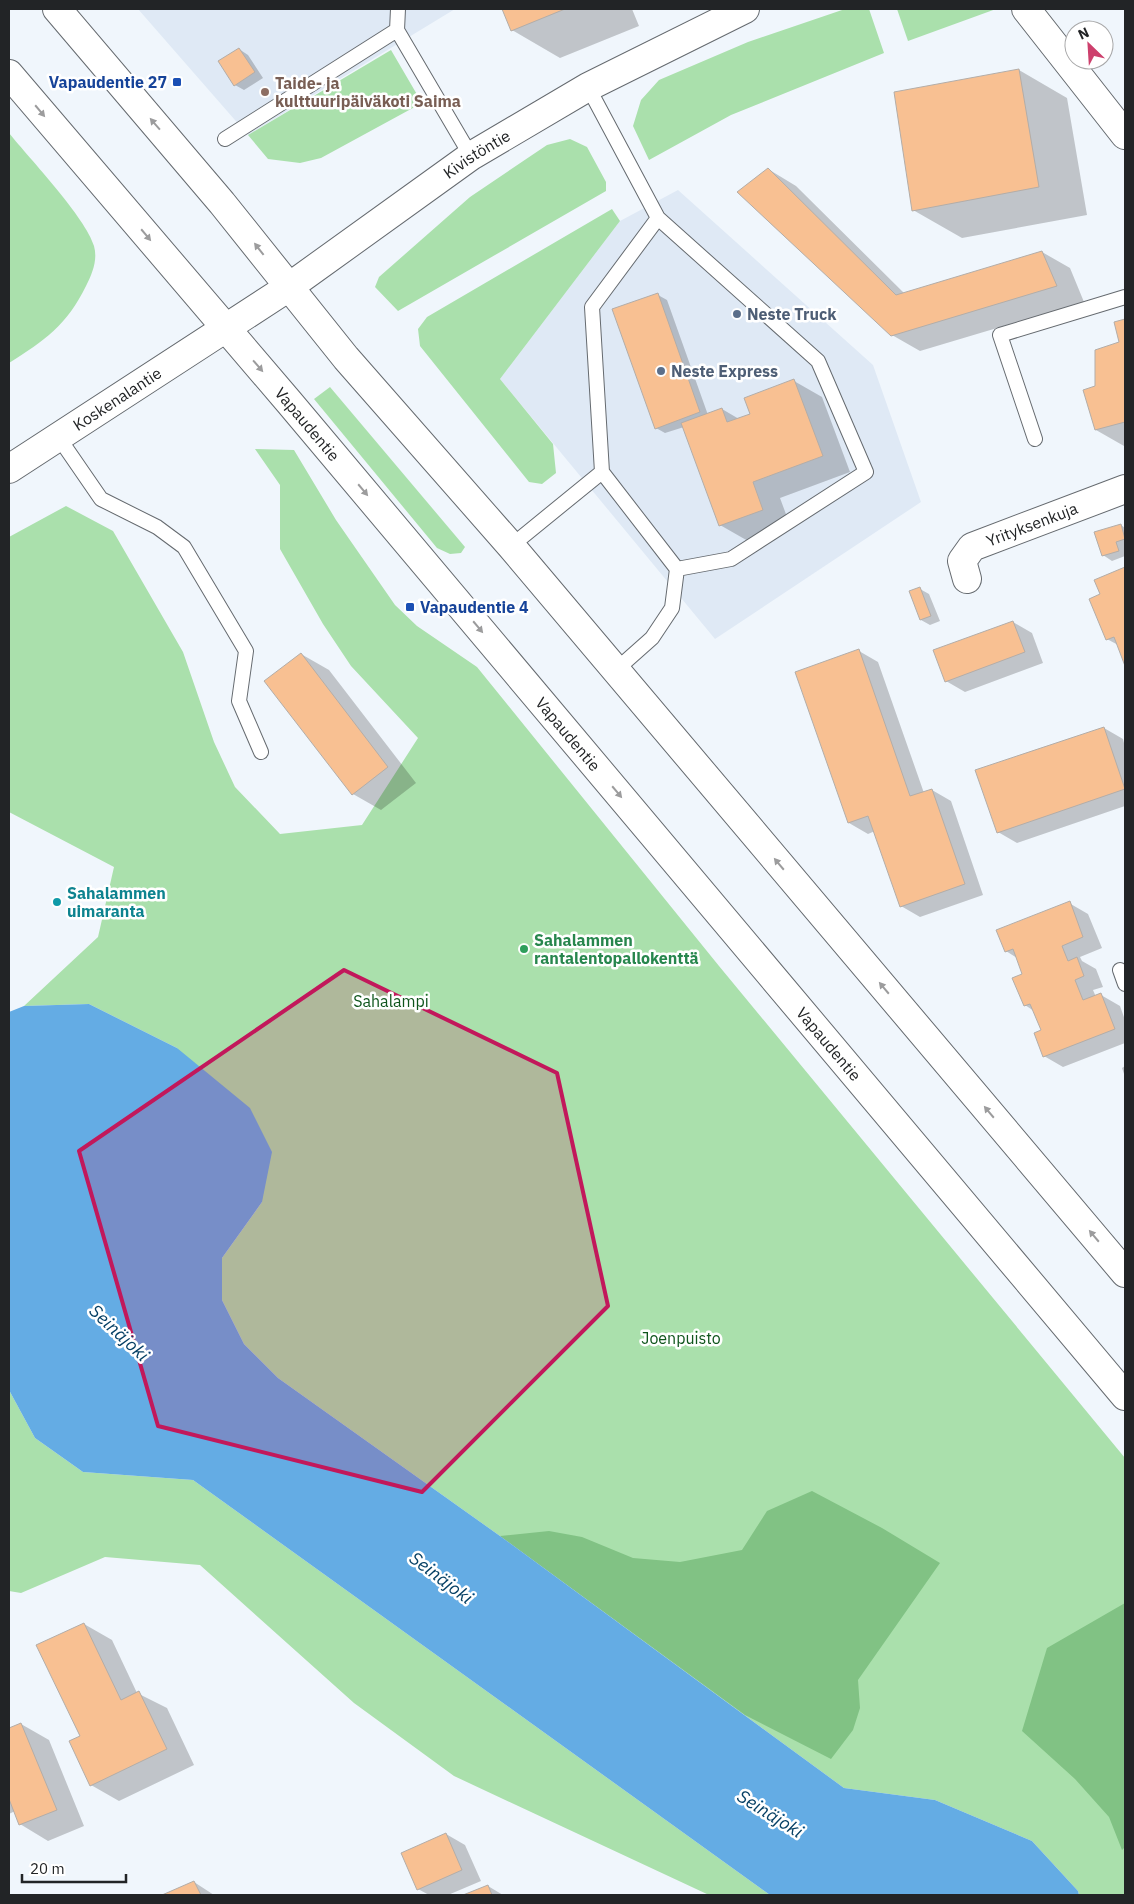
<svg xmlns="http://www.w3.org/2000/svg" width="1134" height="1904" font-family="'IBM Plex Sans',sans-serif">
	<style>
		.built { fill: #dfe9f5 }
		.green { fill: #aae0ac }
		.forest { fill: #81c284 }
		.water { fill: #64ace4 }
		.shadow { fill: #0003 }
		.building { fill: #f8c092; stroke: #b3ada8 }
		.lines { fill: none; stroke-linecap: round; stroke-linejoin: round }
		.lane-casing { stroke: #656a6f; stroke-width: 16 }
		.street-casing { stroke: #656a6f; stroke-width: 30 }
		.secondary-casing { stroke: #656a6f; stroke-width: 30 }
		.primary-casing { stroke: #656a6f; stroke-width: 30 }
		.lane { stroke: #fff; stroke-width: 14 }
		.street { stroke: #fff; stroke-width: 28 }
		.secondary { stroke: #fff; stroke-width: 28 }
		.primary { stroke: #fff; stroke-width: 28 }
		.oneway { fill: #9c9c9d }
		.marked { fill: #c2185b; fill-opacity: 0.2; stroke: #c2185b; stroke-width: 4; stroke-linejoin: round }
		.transit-dot { fill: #1a4fb4; stroke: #fff; stroke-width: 2 }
		.education-dot { fill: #8d6e63; stroke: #fff; stroke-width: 2 }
		.service-dot { fill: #5c6f8a; stroke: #fff; stroke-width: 2 }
		.culture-dot { fill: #0f9aa8; stroke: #fff; stroke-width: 2 }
		.leisure-dot { fill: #2e9e5b; stroke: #fff; stroke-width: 2 }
		.labels { text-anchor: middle; stroke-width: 5; stroke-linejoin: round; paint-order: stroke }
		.transit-label { font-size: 16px; font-weight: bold; fill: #164399; stroke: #fff; text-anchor: end }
		.education-label { font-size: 16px; font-weight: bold; fill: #785e54; stroke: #fff; text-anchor: start }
		.street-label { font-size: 16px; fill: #222426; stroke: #fff }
		.service-label { font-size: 16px; font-weight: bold; fill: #4e5e75; stroke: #fff; text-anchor: start }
		.culture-label { font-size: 16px; font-weight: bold; fill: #0d838f; stroke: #fff; text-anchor: start }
		.leisure-label { font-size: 16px; font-weight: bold; fill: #27864d; stroke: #fff; text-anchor: start }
		.park-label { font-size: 16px; fill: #0f551c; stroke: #fff }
		.water-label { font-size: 18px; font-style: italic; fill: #064065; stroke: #fff }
	</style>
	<rect width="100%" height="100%" fill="#f0f6fc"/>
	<path class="built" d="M138 9H455L248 135Z
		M678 190 873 365 921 502 715 639 500 379 620 221Z"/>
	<path class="green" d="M845 9H869L884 53 731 115 649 160 633 126 641 100 659 80 748 42Z
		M897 9H996L908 41Z
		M391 50 422 103 321 158 300 163 268 159 248 135Z
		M9 133C30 159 86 218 94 246 98 260 92 274 86 286 67 325 44 341 9 363Z
		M570 139 587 147 606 182V191L398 311 375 287 379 277 470 197 547 145Z
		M612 209 620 221 500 379 553 444 556 473 542 484 529 482 420 346 418 329 427 317Z
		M330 387 465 547 461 553 450 554 437 548 314 399Z
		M255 449 294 450 336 520 395 605 417 626 477 667 719 966 1125 1458V1895H1079L1078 1891 1032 1841 935 1800 844 1788 500 1536 278 1378 244 1344 222 1300V1258L262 1202 177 1048 89 1004 24 1006 98 937 114 867 9 812V537L66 506 113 531 183 652 214 742 235 787 280 834 362 825 418 738 351 666 323 624 280 549V485Z
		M9 1390 35 1438 83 1472 193 1480 770 1895H709L454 1776 354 1703 200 1565 105 1557 21 1593 9 1591Z"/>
	<path class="forest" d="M812 1491 882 1528 940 1563 858 1680 860 1708 853 1730 831 1759 745 1715 500 1536 549 1531 582 1537 633 1558 680 1562 742 1550 767 1511Z
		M1125 1603V1847L1122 1850 1109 1817 1075 1779 1022 1731 1047 1648Z"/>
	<path class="water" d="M89 1004 177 1048 250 1108 272 1152 262 1202 222 1258V1300L244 1344 278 1378 500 1536 844 1788 935 1800 1032 1841 1078 1891 1079 1895H770L193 1480 83 1472 35 1438 9 1390V1012L24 1006Z"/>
	<path class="shadow" d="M503 9H632L639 26 560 58 512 30Z
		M239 49 248 55 263 78 244 90 235 85Z
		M1019 70 1067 98 1087 215 962 238 913 210Z
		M768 169 796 186 905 294 1042 252 1070 268 1084 302 920 351 892 335Z
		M658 295 667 300 708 415 722 409 739 419 751 414 794 381 822 397 850 472 780 498 790 525 748 541 720 525 684 427 665 433 656 428Z
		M1125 320V445L1124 446 1096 430V387L1121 342 1115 323Z
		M1121 525 1125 528V556L1112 561 1103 555Z
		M1125 569V663L1118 645 1107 639 1102 595 1096 581Z
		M920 589 929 594 940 621 930 625 921 620Z
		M1013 622 1032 633 1043 663 965 692 946 681Z
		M859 651 878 662 924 793 932 790 951 801 983 895 920 917 901 906 875 831 868 834 849 823Z
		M301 654 329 670 416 783 381 810 353 794Z
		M1104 728 1123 739 1125 747V806L1017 843 998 832Z
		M1069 903 1088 914 1102 948 1080 957 1082 961 1096 969 1103 987 1093 990 1096 997 1101 995 1120 1006 1125 1020V1043L1063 1067 1044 1056 1042 1030 1034 1011 1025 1005 1024 974 1017 958 1006 951Z
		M1125 1066V1077L1122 1068Z
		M84 1624 112 1640 137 1693 167 1708 194 1765 119 1801 91 1785 81 1737Z
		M21 1724 49 1740 84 1826 48 1841 20 1824 15 1811 9 1814V1729Z
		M446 1834 465 1845 481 1881 448 1895H429L418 1889Z
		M194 1882 214 1895H165Z
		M488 1886 503 1895H466Z"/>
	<path class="building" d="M502 9H565L511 31Z
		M239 48 255 72 234 86 218 61Z
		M1019 69 1039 187 912 211 894 92Z
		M768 168 896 295 1042 251 1057 286 891 336 737 192Z
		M658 293 700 412 655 429 612 309Z
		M1125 319V422L1095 430 1083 390 1095 386V350L1119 342 1114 322Z
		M794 379 823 456 753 482 763 510 719 526 681 423 722 408 727 422 750 414 744 398Z
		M1121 524 1125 539 1116 542 1119 551 1102 556 1094 532Z
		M1125 567V666L1114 637 1106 640 1089 599 1100 594 1094 580Z
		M920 587 931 616 920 620 909 591Z
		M1013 621 1025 652 945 682 933 650Z
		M859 649 910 796 932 789 965 884 900 907 868 816 848 823 795 672Z
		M301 653 388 767 352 795 264 681Z
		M1104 727 1125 789 997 833 975 770Z
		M1070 901 1083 937 1062 946 1068 961 1077 957 1084 976 1075 980 1083 1000 1101 993 1115 1029 1043 1057 1034 1033 1041 1030 1030 1004 1024 1006 1012 978 1022 974 1013 949 1005 952 996 930Z
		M84 1623 121 1700 139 1691 167 1749 90 1786 69 1741 80 1736 36 1645Z
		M21 1723 57 1810 19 1825 9 1799V1728Z
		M446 1833 462 1870 417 1890 401 1853Z
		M194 1881 201 1895H162Z
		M488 1885 492 1895H463Z"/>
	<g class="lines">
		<defs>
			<path id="lane" d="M398 9 397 30 471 156
				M588 87 658 218 818 361 866 472 731 559 677 569 602 472 592 307 658 218
				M225 139 397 30
				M59 438 101 499 157 527 184 547 246 651 239 701 261 752
				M1035 439 1000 335 1125 297
				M511 546 602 472
				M616 670 652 638 672 608 677 569
				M1120 970 1125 984"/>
			<g id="street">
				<path d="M1026 9 1125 135"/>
				<path id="s1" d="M967 579 962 561 972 547 1125 489"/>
			</g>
			<g id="secondary">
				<path id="s2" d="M9 469 289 287 471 156 588 87 745 9"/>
			</g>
			<g id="primary">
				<path d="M57 9 222 203 346 358 511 546 1125 1273"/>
				<path id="s3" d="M9 74 289 402 1125 1396"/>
			</g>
		</defs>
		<use href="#lane" class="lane-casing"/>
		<use href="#street" class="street-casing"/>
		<use href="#secondary" class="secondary-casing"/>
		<use href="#primary" class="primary-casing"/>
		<use href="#lane" class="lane"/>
		<use href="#street" class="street"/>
		<use href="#secondary" class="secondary"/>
		<use href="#primary" class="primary"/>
	</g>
	<defs><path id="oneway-solid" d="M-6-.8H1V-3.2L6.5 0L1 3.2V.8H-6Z" transform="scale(1.25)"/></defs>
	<g class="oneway">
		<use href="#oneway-solid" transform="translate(40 111) rotate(50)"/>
		<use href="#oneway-solid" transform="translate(155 124) rotate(-131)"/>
		<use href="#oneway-solid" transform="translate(146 235) rotate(50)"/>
		<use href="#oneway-solid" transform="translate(259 249) rotate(-128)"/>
		<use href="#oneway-solid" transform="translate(258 366) rotate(49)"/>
		<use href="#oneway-solid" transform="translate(363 490) rotate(50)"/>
		<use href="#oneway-solid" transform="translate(478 627) rotate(50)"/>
		<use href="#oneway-solid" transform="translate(617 792) rotate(50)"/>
		<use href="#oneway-solid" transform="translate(779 864) rotate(-130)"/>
		<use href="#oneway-solid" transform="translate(884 988) rotate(-130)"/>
		<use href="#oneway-solid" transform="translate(989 1112) rotate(-130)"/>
		<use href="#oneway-solid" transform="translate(1094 1236) rotate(-130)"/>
	</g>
	<path class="marked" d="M344 970 557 1073 608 1306 422 1492 158 1426 79 1151Z"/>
	<g class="transit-dot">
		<rect x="172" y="77" width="10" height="10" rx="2.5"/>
		<rect x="405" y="602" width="10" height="10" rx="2.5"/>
	</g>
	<circle class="education-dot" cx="265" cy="92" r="5"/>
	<g class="service-dot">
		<circle cx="737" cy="314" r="5"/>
		<circle cx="661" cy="371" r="5"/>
	</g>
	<circle class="culture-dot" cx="57" cy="902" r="5"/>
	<circle class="leisure-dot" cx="524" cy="949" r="5"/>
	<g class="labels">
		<g class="transit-label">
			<text x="167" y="88">Vapaudentie 27</text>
			<text x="420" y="613" text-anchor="start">Vapaudentie 4</text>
		</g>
		<g class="education-label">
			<text x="275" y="89">Taide- ja<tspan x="275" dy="18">kulttuuripäiväkoti Saima</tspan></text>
		</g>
		<g class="street-label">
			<text dy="6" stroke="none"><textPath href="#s2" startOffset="564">Kivistöntie</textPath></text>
			<text dy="6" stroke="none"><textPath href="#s2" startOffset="129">Koskenalantie</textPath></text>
			<text dy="6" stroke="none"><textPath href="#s3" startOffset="460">Vapaudentie</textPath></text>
			<text dy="6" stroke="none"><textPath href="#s1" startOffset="100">Yrityksenkuja</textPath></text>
			<text dy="6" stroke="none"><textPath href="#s3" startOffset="865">Vapaudentie</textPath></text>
			<text dy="6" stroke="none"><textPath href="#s3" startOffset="1270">Vapaudentie</textPath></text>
		</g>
		<g class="service-label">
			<text x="747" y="320">Neste Truck</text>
			<text x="671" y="377">Neste Express</text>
		</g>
		<g class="culture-label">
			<text x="67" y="899">Sahalammen<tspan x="67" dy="18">uimaranta</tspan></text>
		</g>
		<g class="leisure-label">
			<text x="534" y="946">Sahalammen<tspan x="534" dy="18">rantalentopallokenttä</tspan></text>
		</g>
		<g class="park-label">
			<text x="391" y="1007">Sahalampi</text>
			<text x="681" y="1344">Joenpuisto</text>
		</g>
		<g class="water-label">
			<text transform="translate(119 1333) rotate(43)" y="6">Seinäjoki</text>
			<text transform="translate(441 1578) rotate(37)" y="6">Seinäjoki</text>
			<text transform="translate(770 1814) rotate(32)" y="6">Seinäjoki</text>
		</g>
	</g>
	<rect width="1134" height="1904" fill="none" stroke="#222426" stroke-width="20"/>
	<g transform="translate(1089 45) rotate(335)"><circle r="24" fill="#ffffff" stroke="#a7a7a8"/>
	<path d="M0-4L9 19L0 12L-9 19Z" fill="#cd406d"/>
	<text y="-8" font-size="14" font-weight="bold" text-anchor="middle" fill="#222426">N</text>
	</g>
	<path d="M22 1874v8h104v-8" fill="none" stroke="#222426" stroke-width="2.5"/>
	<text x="30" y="1874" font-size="15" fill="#222426" stroke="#ffffff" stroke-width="4" paint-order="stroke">20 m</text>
</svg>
